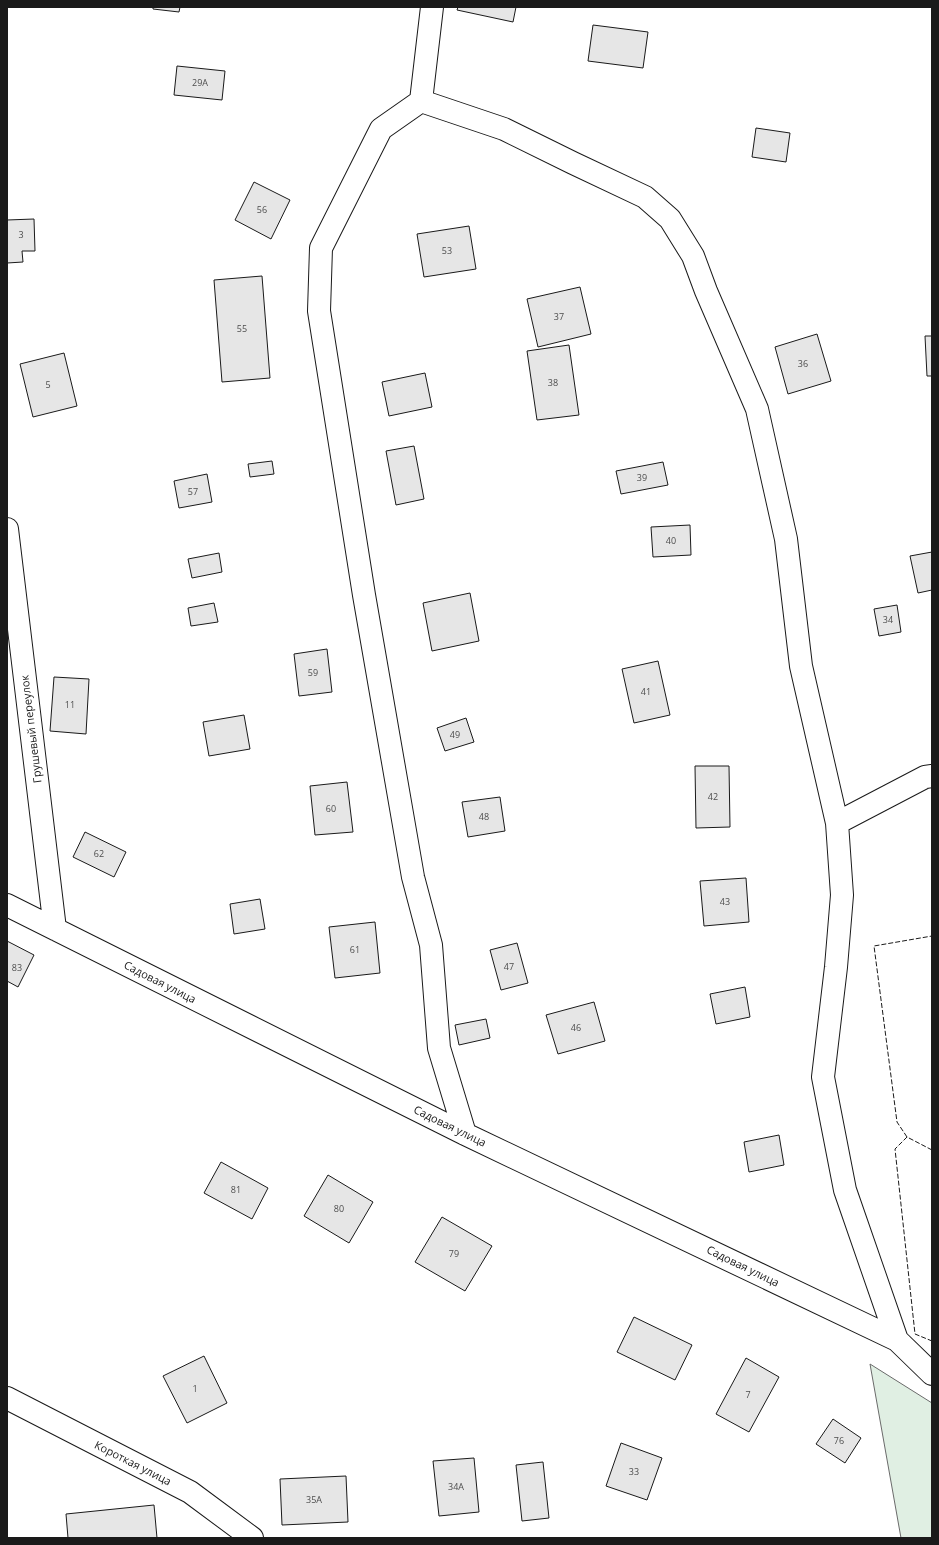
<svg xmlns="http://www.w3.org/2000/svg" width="939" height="1545" font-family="'Open Sans',sans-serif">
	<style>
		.green { fill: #e0efe3; stroke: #6a6a6a }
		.building { fill: #e6e6e6; stroke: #1a1a1a }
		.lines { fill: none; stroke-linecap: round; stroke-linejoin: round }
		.minor-casing { stroke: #1a1a1a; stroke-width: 24 }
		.minor { stroke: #fff; stroke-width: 22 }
		.fence { stroke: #1a1a1a; stroke-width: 1; stroke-dasharray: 5 2; stroke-linecap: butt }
		.labels { text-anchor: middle; stroke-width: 3; stroke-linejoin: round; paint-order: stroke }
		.number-label { font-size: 9px; fill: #4d4d4d }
		.street-label { font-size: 11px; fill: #1a1a1a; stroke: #fff }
	</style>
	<rect width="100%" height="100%" fill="#fff"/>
	<path class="green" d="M870 1364 932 1403V1538H901Z"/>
	<path class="building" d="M153 7H180L179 12 153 9Z
		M458 7H516L513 22 457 10Z
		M593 25 648 32 643 68 588 61Z
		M177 66 225 71 222 100 174 95Z
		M756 128 790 133 786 162 752 157Z
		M254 182 290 200 271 239 235 220Z
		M34 219 35 251H22L23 262 7 263V220Z
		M469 226 476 269 424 277 417 234Z
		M262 276 270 378 222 382 214 280Z
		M580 287 591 334 538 347 527 299Z
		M817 334 831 381 788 394 775 347Z
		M925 336H932V376H927Z
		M569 345 579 415 537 420 527 351Z
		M64 353 77 406 33 417 20 364Z
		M425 373 432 407 389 416 382 382Z
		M414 446 424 499 396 505 386 451Z
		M272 461 274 474 250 477 248 464Z
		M663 462 668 485 621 494 616 471Z
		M207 474 212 502 179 508 174 481Z
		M690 525 691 555 653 557 651 527Z
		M932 552V590L918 593 910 556Z
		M219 553 222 572 192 578 188 559Z
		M470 593 479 641 432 651 423 603Z
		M214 603 218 622 191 626 188 608Z
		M897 605 901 632 879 636 874 609Z
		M327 649 332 692 299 696 294 654Z
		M658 661 670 715 634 723 622 669Z
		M54 677 89 679 86 734 50 731Z
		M244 715 250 749 209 756 203 722Z
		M466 718 474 742 445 751 437 728Z
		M695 766H729L730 827 696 828Z
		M347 782 353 832 315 835 310 786Z
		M500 797 505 831 468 837 462 802Z
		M85 832 126 852 114 877 73 857Z
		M746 878 749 922 704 926 700 881Z
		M260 899 265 929 234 934 230 904Z
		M375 922 380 973 335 978 329 927Z
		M7 941 34 955 18 987 7 981Z
		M517 943 528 983 501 990 490 950Z
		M745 987 750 1017 716 1024 710 994Z
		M594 1002 605 1041 558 1054 546 1015Z
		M486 1019 490 1038 459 1045 455 1025Z
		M779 1135 784 1165 749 1172 744 1142Z
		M221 1162 268 1188 252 1219 204 1193Z
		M328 1175 373 1202 349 1243 304 1216Z
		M442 1217 492 1246 465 1291 415 1262Z
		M634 1317 692 1345 675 1380 617 1352Z
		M204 1356 227 1403 187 1423 163 1376Z
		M746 1358 779 1377 749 1432 716 1414Z
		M833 1419 861 1438 845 1463 816 1444Z
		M621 1443 662 1458 647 1500 606 1486Z
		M474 1458 479 1512 439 1516 433 1461Z
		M543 1462 549 1518 522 1521 516 1465Z
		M346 1476 348 1522 282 1525 280 1479Z
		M154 1505 157 1538H68L66 1514Z"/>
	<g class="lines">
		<defs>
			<path id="minor" d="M432 7 421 101 381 129 321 248 319 311 364 595 413 877 431 945 439 1048 465 1134
				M421 101 504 129 573 163 645 197 670 219 693 256 706 291 757 409 786 539 801 666 837 823 842 895 836 967 823 1077 845 1190 897 1340 932 1374
				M7 529 55 929
				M837 823 925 777 932 776
				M7 905 465 1134 897 1340
				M7 1398 190 1492 252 1538"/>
		</defs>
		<use href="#minor" class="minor-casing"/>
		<use href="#minor" class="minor"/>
		<path class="fence" d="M907 1137 897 1122 874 946 932 936
			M932 1150 907 1137 895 1149 915 1334 932 1341"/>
	</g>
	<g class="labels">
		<g class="number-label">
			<text x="200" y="86">29А</text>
			<text x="262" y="213">56</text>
			<text x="21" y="238">3</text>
			<text x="447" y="254">53</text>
			<text x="559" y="320">37</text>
			<text x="242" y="332">55</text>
			<text x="803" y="367">36</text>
			<text x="553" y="386">38</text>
			<text x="48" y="388">5</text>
			<text x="642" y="481">39</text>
			<text x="193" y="495">57</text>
			<text x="671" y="544">40</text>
			<text x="888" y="623">34</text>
			<text x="313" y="676">59</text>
			<text x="646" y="695">41</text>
			<text x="70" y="708">11</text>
			<text x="455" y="738">49</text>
			<text x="713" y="800">42</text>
			<text x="331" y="812">60</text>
			<text x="484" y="820">48</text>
			<text x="99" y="857">62</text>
			<text x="725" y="905">43</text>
			<text x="355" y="953">61</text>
			<text x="509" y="970">47</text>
			<text x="17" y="971">83</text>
			<text x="576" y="1031">46</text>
			<text x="236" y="1193">81</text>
			<text x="339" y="1212">80</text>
			<text x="454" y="1257">79</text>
			<text x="195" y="1392">1</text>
			<text x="748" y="1398">7</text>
			<text x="839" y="1444">76</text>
			<text x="634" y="1475">33</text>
			<text x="456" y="1490">34А</text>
			<text x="314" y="1503">35А</text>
		</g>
		<g class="street-label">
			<text transform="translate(31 729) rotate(-97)" y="4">Грушевый переулок</text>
			<text transform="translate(160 982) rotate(27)" y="4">Садовая улица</text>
			<text transform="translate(450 1126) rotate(26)" y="4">Садовая улица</text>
			<text transform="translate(743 1266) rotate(26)" y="4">Садовая улица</text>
			<text transform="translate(133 1463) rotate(27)" y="4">Короткая улица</text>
		</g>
	</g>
	<rect width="939" height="1545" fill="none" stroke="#1a1a1a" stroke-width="16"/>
</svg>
